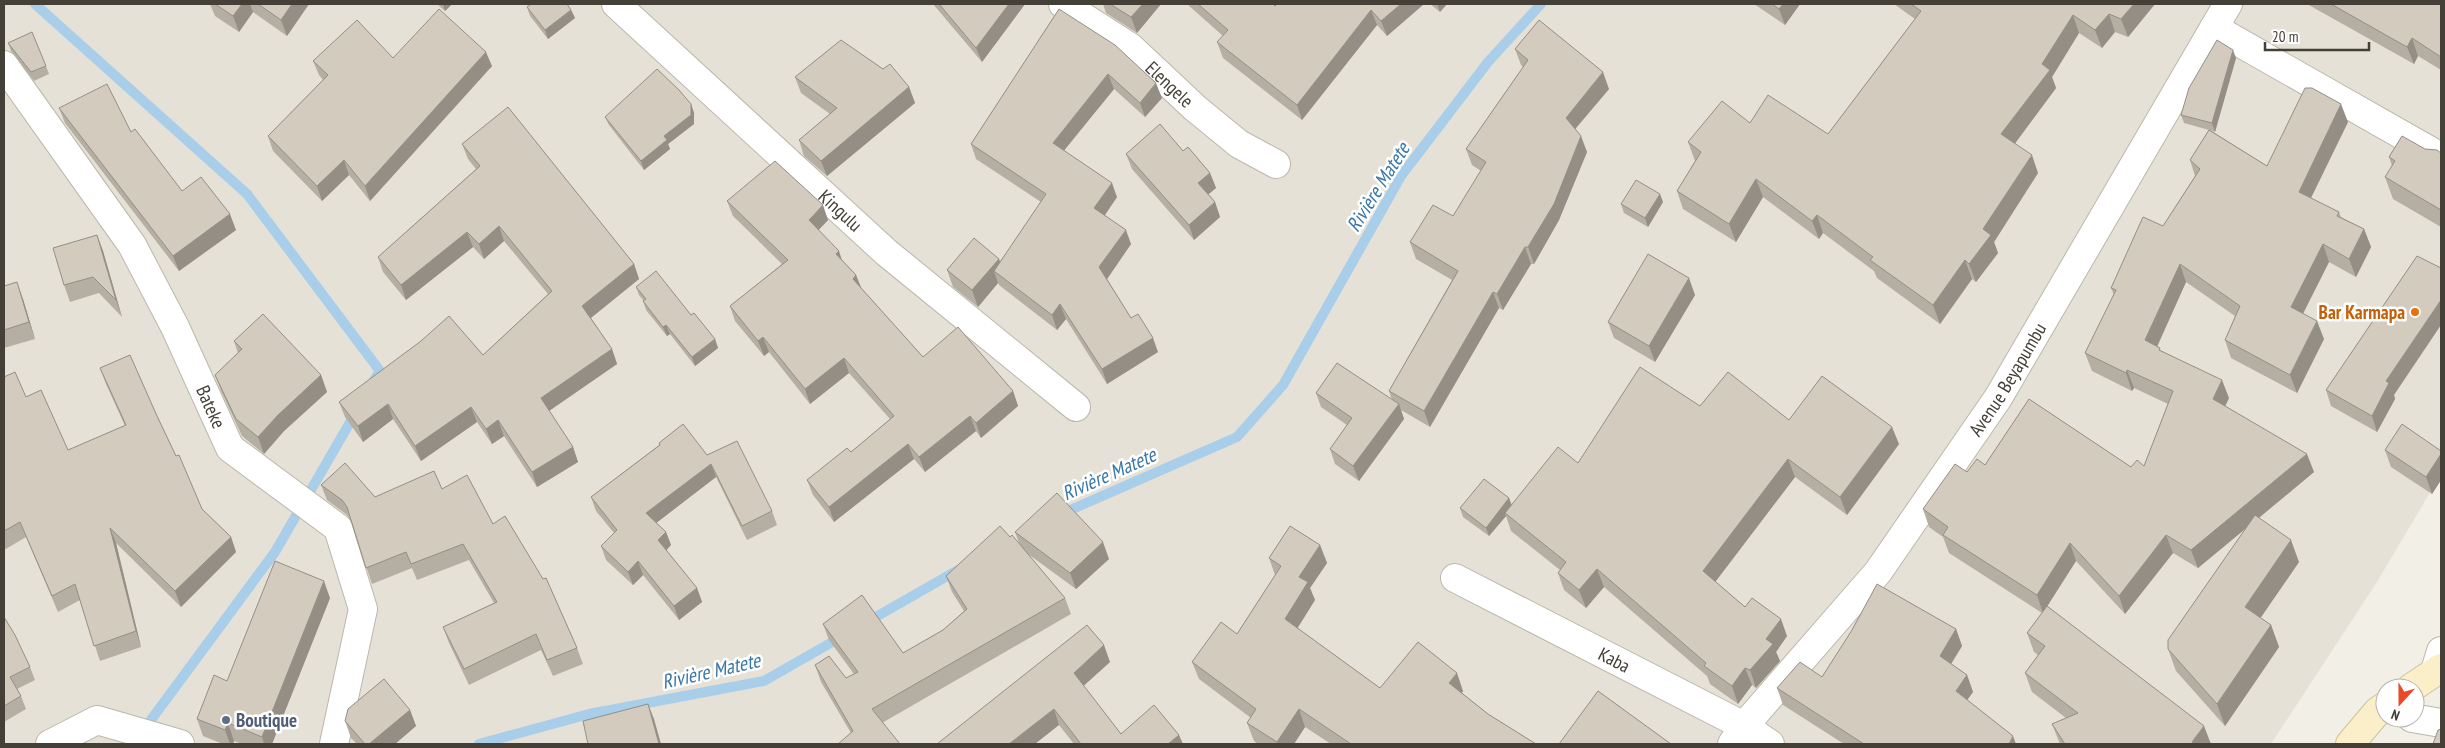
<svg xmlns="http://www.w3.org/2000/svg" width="2445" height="748" font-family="'PT Sans Narrow',sans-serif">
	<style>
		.residential { fill: #e6e1d6 }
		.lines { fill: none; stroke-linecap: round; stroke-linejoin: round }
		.stream { stroke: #a8ceea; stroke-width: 10 }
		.street-casing { stroke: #bdb7ab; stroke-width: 30 }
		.secondary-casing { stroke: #cfc29a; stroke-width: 30 }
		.street { stroke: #fff; stroke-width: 28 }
		.secondary { stroke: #faefc9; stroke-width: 28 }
		.wall { fill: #b5afa3 }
		.shaded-wall { fill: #948e85 }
		.building { fill: #d3cbbe; stroke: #948e85 }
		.food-dot { fill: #e8710a; stroke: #fff; stroke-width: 2 }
		.service-dot { fill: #5c6f8a; stroke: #fff; stroke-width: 2 }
		.labels { text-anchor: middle; stroke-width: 5; stroke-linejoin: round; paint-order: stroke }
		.street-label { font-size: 19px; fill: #454037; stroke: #fff }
		.food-label { font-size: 19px; font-weight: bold; fill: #c56008; stroke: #fff; text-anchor: end }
		.service-label { font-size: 19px; font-weight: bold; fill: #4e5e75; stroke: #fff; text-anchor: start }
		.water-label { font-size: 20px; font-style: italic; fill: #3877a8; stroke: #fff }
	</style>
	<rect width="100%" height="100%" fill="#f2efe7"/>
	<path class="residential" d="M4 4H2441V474L2377 582 2271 744H4Z"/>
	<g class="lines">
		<path class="stream" d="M35 4 247 194 380 371 373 382
			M1061 514 1237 437 1283 385 1401 176 1488 62 1541 4
			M867 622 958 570
			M142 732 275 552 356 412
			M479 744 589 714 764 681 841 637"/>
		<defs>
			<g id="street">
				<path id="s1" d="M616 4 887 253 1076 407"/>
				<path id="s2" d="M1063 4 1130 47 1195 108 1239 144 1276 164"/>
				<path d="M2214 28 2441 157"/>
				<path id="s3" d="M4 65 132 245 175 327 230 448 338 528 363 609 334 744"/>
				<path id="s4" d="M1455 578 1744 726 1770 744"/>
				<path d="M2435 671 2441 651"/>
				<path d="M2412 718 2441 723"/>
				<path d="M50 744 97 720 180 744"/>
				<path id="s5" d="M1732 744 1744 726 1878 572 1998 398 2228 4"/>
			</g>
			<path id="secondary" d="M2411 688 2441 668
				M2350 744 2377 712 2385 706"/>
		</defs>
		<use href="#street" class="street-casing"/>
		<use href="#secondary" class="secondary-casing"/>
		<use href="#street" class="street"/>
		<use href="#secondary" class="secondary"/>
	</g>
	<path class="wall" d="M210 4H309L287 36 253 12 239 32 215 16Z
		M437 4H452L445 11Z
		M933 4H1025L982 62Z
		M1103 4H1161L1137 33 1106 13Z
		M1187 4H1273L1275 6 1277 4H1424L1387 36 1377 25 1302 120 1223 58 1217 42 1223 36Z
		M1430 4H1447L1440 12Z
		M1754 4H1800L1785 25Z
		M1894 4H2155L2128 37 2115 32 2102 48 2079 33 2052 77 2056 88 2015 143 2038 173 1994 242 1998 253 1976 282 1972 279 1940 324 1877 278 1874 271 1823 233 1819 239 1763 197 1736 242 1683 209 1677 191 1695 161 1688 142 1750 123 1828 134 1915 19Z
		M2307 4H2441V70L2418 56 2414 64Z
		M527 7 571 10 575 18 548 39 530 16Z
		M1059 9 1162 98 1145 117 1114 89 1064 150 1117 197 1105 215 1131 244 1107 279 1131 318 1158 352 1107 384 1066 319 1057 330 999 285 998 283 978 307 953 287 947 270 999 259 1000 262 1041 202 976 159 971 144Z
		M8 43 46 66 49 74 34 81 11 51Z
		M1515 49 1609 89 1575 129 1587 152 1559 220 1534 264H1531L1503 310 1499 308 1430 427 1401 410 1404 419 1359 481 1335 464 1330 449 1347 425 1321 407 1316 393 1392 400 1389 391 1452 280 1416 259 1410 242 1453 216 1481 171 1472 165 1466 149 1523 67 1521 65Z
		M393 58 492 66 370 201 349 175 322 201 273 151 268 136 323 80 319 75 313 61Z
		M2236 58 2215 132 2210 130 2267 166 2348 122 2311 198 2339 212 2341 217 2364 229 2371 247 2356 277 2329 262 2303 314 2324 339 2297 393 2231 358 2225 340 2235 316 2186 282 2157 346 2162 352 2229 398 2225 406 2314 472 2259 518 2299 562 2260 618 2271 625 2279 647 2225 726 2176 671 2168 649 2246 528 2198 568 2173 553 2125 614 2076 561 2047 606 2211 744H2060L2052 724 2066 718 2032 692 2025 673 2038 655 2034 652 2027 633 2042 613 1949 553 1943 537 1929 527 1923 509 1967 472 2144 466 2168 404 2134 388 2132 391 2092 371 2085 353 2114 295 2111 288 2163 226 2195 176 2190 160 2209 130 2184 123 2181 115Z
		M795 77 909 87 915 103 827 176 804 156 799 140 830 114 801 93Z
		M691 104 694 113V124L668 144 670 149 644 170 609 125 605 117Z
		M59 108 131 132 182 191 236 230 179 271 65 123Z
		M462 144 634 264 639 279 591 318 612 349 617 364 549 411 573 447 578 462 537 487 504 436 492 444 477 422 421 461 393 419 363 442 345 417 339 402 483 355 548 294 504 241 484 259 473 247 406 300 383 272 378 257 476 169 468 159Z
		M2425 149 2441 153V227L2393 199 2385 177 2392 166 2389 157Z
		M1183 151 1210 173 1216 188 1208 194 1215 202 1220 217 1194 240 1132 169 1126 154Z
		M727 201 828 220 818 230 842 260 856 275 861 288 923 357 1013 391 1018 406 981 438 976 431 925 472 914 459 834 522 813 495 807 480 851 452 890 419 849 373 810 404 769 352 764 356 735 321 730 306 782 264 733 216Z
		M1663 202 1648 227 1624 213 1621 204Z
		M97 235 103 251 122 317 99 293 70 302 64 285Z
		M4 286 23 299 35 339 4 348Z
		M636 287 691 315 715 339 718 348 695 366 670 334 667 336 646 310 643 301V300L639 295Z
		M1695 295 1655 362 1614 338 1608 322Z
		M234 341 321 375 327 392 284 431 264 454 242 436 221 391 215 375 238 353Z
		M100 368 157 416 176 456 202 509 231 537 236 552 181 607 116 543 141 647 100 661 80 600 58 612 26 537 4 550V377L68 450 125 426 106 384Z
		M2326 390 2394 395 2395 399 2377 432 2331 406Z
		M1700 406 1789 420 1899 444 1847 515 1795 477 1715 581 1745 607 1787 636 1776 652 1780 661 1756 688 1752 685 1738 704 1710 684 1707 676 1604 587 1586 608 1564 590 1558 573 1560 570 1511 531 1506 516 1489 536 1463 517 1460 508 1509 498 1512 505 1578 463Z
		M659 443 707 455 772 511 777 525 747 540 716 477 656 523 666 532 671 545 666 550 697 588 702 602 679 620 643 575 633 585 606 560 601 546 614 533 596 511 591 497 659 445Z
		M2385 450 2441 451V480L2432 494 2391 467Z
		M321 485 375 497 442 489 493 524 577 648 583 664 553 676 541 650 469 685 449 643 443 627 494 603 469 560 417 580 412 568 372 584 351 521 347 515 327 500Z
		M1015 532 1109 559 1076 589 1028 554 1065 598 1071 614 882 723 851 733 821 682 815 665 846 678 854 674 829 640 823 624 903 653 943 630 964 611 952 592 946 576 1010 537 1019 543Z
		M1320 545 1327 563 1310 588 1315 600 1297 628 1380 688 1463 691 1462 693 1488 714 1536 744H1331L1305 727 1294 744H1258L1254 741 1247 723 1251 718 1199 679 1192 662 1237 634 1275 575 1269 558Z
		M330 598 272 744H242L234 741 233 744H223L203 736 197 719 227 681Z
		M4 617 30 667 35 680 17 689 21 696 26 709 4 722Z
		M1956 629 1962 646 1951 664 1967 675 1973 692 1967 700 2016 744H1844L1783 705 1777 688 1822 677Z
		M1110 662 1083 686 1121 734 1183 744H1074L1059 725 937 744Z
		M410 710 416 726 395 744H357L351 738 345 721Z"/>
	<path class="shaded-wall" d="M242 4H250L253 12 239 32 233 16Z
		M292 4H309L287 36 281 20Z
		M443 4H452L445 11Z
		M1009 4H1025L982 62 976 48Z
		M1143 4H1161L1137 33 1131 17Z
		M1401 4H1424L1387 36 1381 21Z
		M1437 4H1447L1440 12Z
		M1783 4H1800L1785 25 1779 9Z
		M2134 4H2155L2128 37 2121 19Z
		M571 10 575 18 548 39 545 30Z
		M1371 10 1377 25 1302 120 1297 105Z
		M2109 14 2115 32 2102 48 2095 30Z
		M2073 15 2079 33 2052 77 2056 88 2008 153 2001 134 2042 64Z
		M2412 38 2418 56 2414 64 2407 47Z
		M2233 50 2236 58 2215 132 2212 123Z
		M486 52 492 66 370 201 365 186Z
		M1603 72 1609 89 1571 134 1566 118Z
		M1108 74 1114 89 1058 158 1053 143Z
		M1156 83 1162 98 1145 117 1140 103Z
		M909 87 915 103 827 176 821 161Z
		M691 104 694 113V124L668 144 670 149 644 170 641 161 664 136Z
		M2341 104 2348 122 2305 210 2299 192Z
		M1581 136 1587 152 1559 220 1534 264 1528 247Z
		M2032 155 2038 173 1994 242 1998 253 1976 282 1969 264 1983 229Z
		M344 160 349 175 322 201 317 186Z
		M1210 173 1216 188 1204 198 1198 183Z
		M1756 179 1763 197 1736 242 1729 224Z
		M1112 183 1117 197 1100 222 1094 208Z
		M1660 194 1663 202 1648 227 1645 218Z
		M1215 202 1220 217 1194 240 1189 225Z
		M823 205 828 220 814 235 809 220Z
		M230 214 236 230 179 271 173 256Z
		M1817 215 1823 233 1819 239 1812 221Z
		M499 226 504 241 484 259 479 244Z
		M2364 229 2371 247 2356 277 2349 259Z
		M1126 230 1131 244 1105 282 1099 267Z
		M467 232 473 247 406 300 401 285Z
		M97 235 103 251 122 317 116 300Z
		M2323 244 2329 262 2297 325 2291 307Z
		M1525 247 1531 264 1503 310 1497 294Z
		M839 251 844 266 836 254Z
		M999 259 1005 276 994 271 998 283 978 307 972 290Z
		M1965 260 1972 279 1940 324 1933 305Z
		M634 264 639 279 587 321 582 306Z
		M2180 264 2186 282 2152 358 2145 340Z
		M856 275 862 290 853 279Z
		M1689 278 1695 295 1655 362 1649 346Z
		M17 282 23 299 35 339 29 322Z
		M1493 292 1499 308 1430 427 1424 411Z
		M2441 300V325L2394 395 2395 399 2377 432 2372 416 2386 381Z
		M1060 304 1066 319 1057 330 1052 315Z
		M2317 321 2324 339 2297 393 2290 375Z
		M666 325 670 334 667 336 663 327Z
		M763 337 769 352 764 356 758 341Z
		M1153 338 1158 352 1107 384 1102 369Z
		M715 339 718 348 695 366 692 357Z
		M612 349 617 364 546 413 541 398Z
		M844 358 849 373 810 404 805 389Z
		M2127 370 2134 388 2132 391 2126 373Z
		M321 375 327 392 284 431 264 454 258 437 278 415Z
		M2222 380 2229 398 2220 417 2213 399Z
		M1013 391 1018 406 981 438 976 423Z
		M388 404 393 419 363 442 358 426Z
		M1399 404 1404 419 1359 481 1353 466Z
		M471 407 477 422 421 461 415 446Z
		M970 416 976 431 925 472 919 457Z
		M498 420 504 436 492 444 486 429Z
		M1892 427 1899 444 1847 515 1840 497Z
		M908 444 914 459 834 522 829 507Z
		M573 447 578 462 537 487 532 472Z
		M2307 454 2314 472 2198 568 2191 550Z
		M2441 454V480L2432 494 2426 477Z
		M1788 459 1795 477 1710 589 1703 571Z
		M711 464 716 477 651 527 646 513Z
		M1509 498 1512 507 1505 513 1506 516 1489 536 1486 528Z
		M110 528 116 543 141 647 136 631Z
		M666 532 671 545 663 554 658 540Z
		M2166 535 2173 553 2125 614 2119 596Z
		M231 537 236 552 181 607 175 591Z
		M2291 540 2299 562 2253 629 2245 607Z
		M1103 542 1109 559 1076 589 1070 573Z
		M2070 543 2076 561 2043 613 2037 595Z
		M1320 545 1327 563 1310 588 1315 600 1292 637 1285 619 1299 577Z
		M638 561 643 575 633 585 628 572Z
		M1597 569 1604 587 1586 608 1579 590Z
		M324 581 330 598 272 744H264L262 737Z
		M697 588 702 602 679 620 674 606Z
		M1781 619 1787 636 1776 652 1780 661 1756 688 1750 670 1766 639Z
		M2271 625 2279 647 2225 726 2217 704Z
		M1956 629 1962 646 1946 672 1940 656Z
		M1104 645 1110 662 1079 690 1074 673Z
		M1745 668 1752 685 1738 704 1732 686Z
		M1457 673 1463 691 1456 701 1449 683Z
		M1967 675 1973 692 1962 707 1956 691Z
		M648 704 654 719 661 744H659Z
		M1054 709 1059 725 1035 744H1009Z
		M1299 709 1305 727 1294 744H1278L1277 742Z
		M410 710 416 726 395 744H369Z
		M228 723 234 741 233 744H230L225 730Z
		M2204 726 2211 744H2193L2192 742Z
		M1179 735 1183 744H1168Z
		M2013 736 2016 744H2009Z"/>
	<path class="building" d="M215 4H242L233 16Z
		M258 4H292L281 20Z
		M531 4H567L571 10 545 30 527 7Z
		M939 4H1009L976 48Z
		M1110 4H1143L1131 17Z
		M1198 4H1273L1275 6 1277 4H1401L1381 21 1371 10 1297 105 1217 42 1228 30Z
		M1772 4H1783L1779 9Z
		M1911 4H2134L2121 19 2109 14 2095 30 2073 15 2042 64 2050 70 2001 134 2032 155 1983 229 1991 235 1969 264 1965 260 1933 305 1870 260 1873 257 1817 215 1812 221 1756 179 1729 224 1677 191 1701 152 1688 142 1722 101 1750 123 1768 95 1828 134 1921 11Z
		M2331 4H2441V57L2412 38 2407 47Z
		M439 9 486 52 365 186 344 160 317 186 268 136 328 75 313 61 357 20 393 58Z
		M1059 9 1115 45 1156 83 1140 103 1108 74 1053 143 1112 183 1094 208 1126 230 1099 267 1131 318 1138 314 1153 338 1102 369 1060 304 1052 315 994 271 1046 194 971 144Z
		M1539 20 1603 72 1566 118 1581 136 1554 204 1528 247H1525L1497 294 1493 292 1424 411 1389 391 1458 271 1410 242 1433 205 1453 216 1486 162 1466 149 1528 60 1515 49Z
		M32 32 46 66 31 72 8 43Z
		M841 40 883 69 890 64 909 87 821 161 799 140 837 108 795 77Z
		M2217 40 2233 50 2212 123 2181 115 2189 88Z
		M657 69 679 90 691 104V115L664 136 667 140 641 161 605 117Z
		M107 84 131 132 135 129 182 191 201 177 230 214 173 256 59 108Z
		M2305 88H2312L2341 104 2299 192 2339 212 2337 216 2364 229 2349 259 2323 244 2291 307 2317 321 2290 375 2225 340 2240 306 2180 264 2145 340 2160 348 2159 350 2222 380 2213 399 2307 454 2191 550 2166 535 2119 596 2070 543 2037 595 1943 535 1948 527 1923 509 1955 464 1967 472 1977 459 1985 465 2029 399 2131 467 2137 460 2144 466 2173 391 2127 370 2126 373 2085 353 2116 290 2111 288 2143 217 2163 226 2200 169 2190 160 2209 130 2267 166Z
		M508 107 634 264 582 306 612 349 541 398 573 447 532 472 498 420 486 429 471 407 415 446 388 404 358 426 339 402 421 341 449 316 483 355 552 291 499 226 479 244 467 232 401 285 378 257 480 166 462 144Z
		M1160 124 1183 151 1188 147 1210 173 1198 183 1215 202 1189 225 1126 154Z
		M2402 136 2425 149 2437 150 2441 153V210L2385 177 2395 161 2389 157Z
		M775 161 823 205 809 220 839 251 836 254 856 275 853 279 923 357 958 327 1013 391 976 423 970 416 919 457 908 444 829 507 807 480 847 448 851 452 894 416 844 358 805 389 763 337 758 341 730 306 788 260 727 201Z
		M1636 180 1660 194 1645 218 1621 204Z
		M97 235 116 300 93 277 64 285 53 248Z
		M974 238 999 259 972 290 947 270Z
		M1648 254 1689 278 1649 346 1608 322Z
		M2417 256 2441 268V300L2386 381 2389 383 2372 416 2326 390Z
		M656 271 691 315 694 313 715 339 692 357 666 325 663 327 643 301 646 299 636 287Z
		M17 282 29 322 4 330V286Z
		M263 314 321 375 278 415 258 437 236 419 215 375 242 349 234 341Z
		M130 355 157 416 176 456 179 455 202 509 231 537 175 591 110 528 136 631 94 646 75 584 52 596 20 522 4 531V377L15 372 26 397 41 390 68 450 126 425 100 368Z
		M1337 363 1399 404 1353 466 1330 449 1352 418 1316 393Z
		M1640 367 1700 406 1728 372 1789 420 1822 376 1892 427 1840 497 1788 459 1703 571 1745 607 1752 598 1781 619 1766 639 1773 644 1750 670 1745 668 1732 686 1704 666 1706 663 1597 569 1579 590 1558 573 1566 562 1505 513 1558 447 1578 463Z
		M683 424 707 455 737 441 772 511 742 526 711 464 646 513 666 532 658 540 697 588 674 606 638 561 628 572 601 546 617 530 591 497 660 445 659 443Z
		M2402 424 2441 451V454L2426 477 2385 450Z
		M345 463 375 497 434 471 442 489 467 475 493 524 505 516 543 579 546 578 577 648 547 660 536 634 464 669 443 627 497 602 463 544 411 564 406 552 366 568 347 507 342 500 321 485Z
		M1484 479 1509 498 1486 528 1460 508Z
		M1057 493 1103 542 1070 573 1015 532Z
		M2255 515 2291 540 2245 607 2271 625 2217 704 2168 649V640Z
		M1000 526 1010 537 1012 535 1065 598 872 709 900 744H838L853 731 815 665 829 656 846 678 858 672 823 624 862 595 903 653 943 630 967 609 946 576Z
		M1290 526 1320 545 1299 577 1308 582 1285 619 1380 688 1418 642 1457 673 1449 683 1488 714 1536 744H1351L1299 709 1277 742 1247 723 1256 709 1192 662 1221 622 1237 634 1281 566 1269 558Z
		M275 561 324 581 262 737 228 723 225 730 197 719 214 675 227 681Z
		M1877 584 1956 629 1940 656 1967 675 1956 691 2013 736 2009 744H1864L1777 688 1800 662 1822 677 1852 630Z
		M2047 606 2204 726 2192 742 2195 744H2065L2052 724 2078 713 2025 673 2045 646 2027 633Z
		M4 617 15 635 30 667 10 677 21 696 4 706Z
		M1087 625 1104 645 1074 673 1121 734 1154 705 1179 735 1168 744H1081L1054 709 1009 744H937Z
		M384 679 410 710 369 744H365L345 721 348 709Z
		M1598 691 1671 744H1559Z
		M648 704 659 744H588L583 721Z
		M2441 729V744H2433L2438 730Z"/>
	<circle class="food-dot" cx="2415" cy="312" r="5"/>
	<circle class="service-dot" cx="226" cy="720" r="5"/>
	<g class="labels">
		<g class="street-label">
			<text dy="7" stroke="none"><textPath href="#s2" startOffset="134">Elengele</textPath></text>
			<text dy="7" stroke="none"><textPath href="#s1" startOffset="305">Kingulu</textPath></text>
			<text dy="7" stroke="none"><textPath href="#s5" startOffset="458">Avenue Beyapumbu</textPath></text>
			<text dy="7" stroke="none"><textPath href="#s3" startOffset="401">Bateke</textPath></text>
			<text dy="7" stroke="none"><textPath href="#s4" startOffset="179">Kaba</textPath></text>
		</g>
		<g class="food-label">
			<text x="2405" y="319">Bar Karmapa</text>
		</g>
		<g class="service-label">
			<text x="236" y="727">Boutique</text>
		</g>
		<g class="water-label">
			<text transform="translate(1378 187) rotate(-58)" y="7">Rivière Matete</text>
			<text transform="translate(1109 474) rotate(-24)" y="7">Rivière Matete</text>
			<text transform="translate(711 671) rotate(-13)" y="7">Rivière Matete</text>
		</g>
	</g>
	<rect width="2445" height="748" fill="none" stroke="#454037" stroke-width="10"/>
	<g transform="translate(2400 703) rotate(201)"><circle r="24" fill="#ffffff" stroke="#b5b3af"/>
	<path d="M0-4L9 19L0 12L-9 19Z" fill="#e94928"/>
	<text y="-8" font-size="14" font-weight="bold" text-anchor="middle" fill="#454037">N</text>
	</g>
	<path d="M2265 42v8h104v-8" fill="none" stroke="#454037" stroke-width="2.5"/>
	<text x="2272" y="42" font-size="15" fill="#454037" stroke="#ffffff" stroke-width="4" paint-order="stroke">20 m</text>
</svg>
